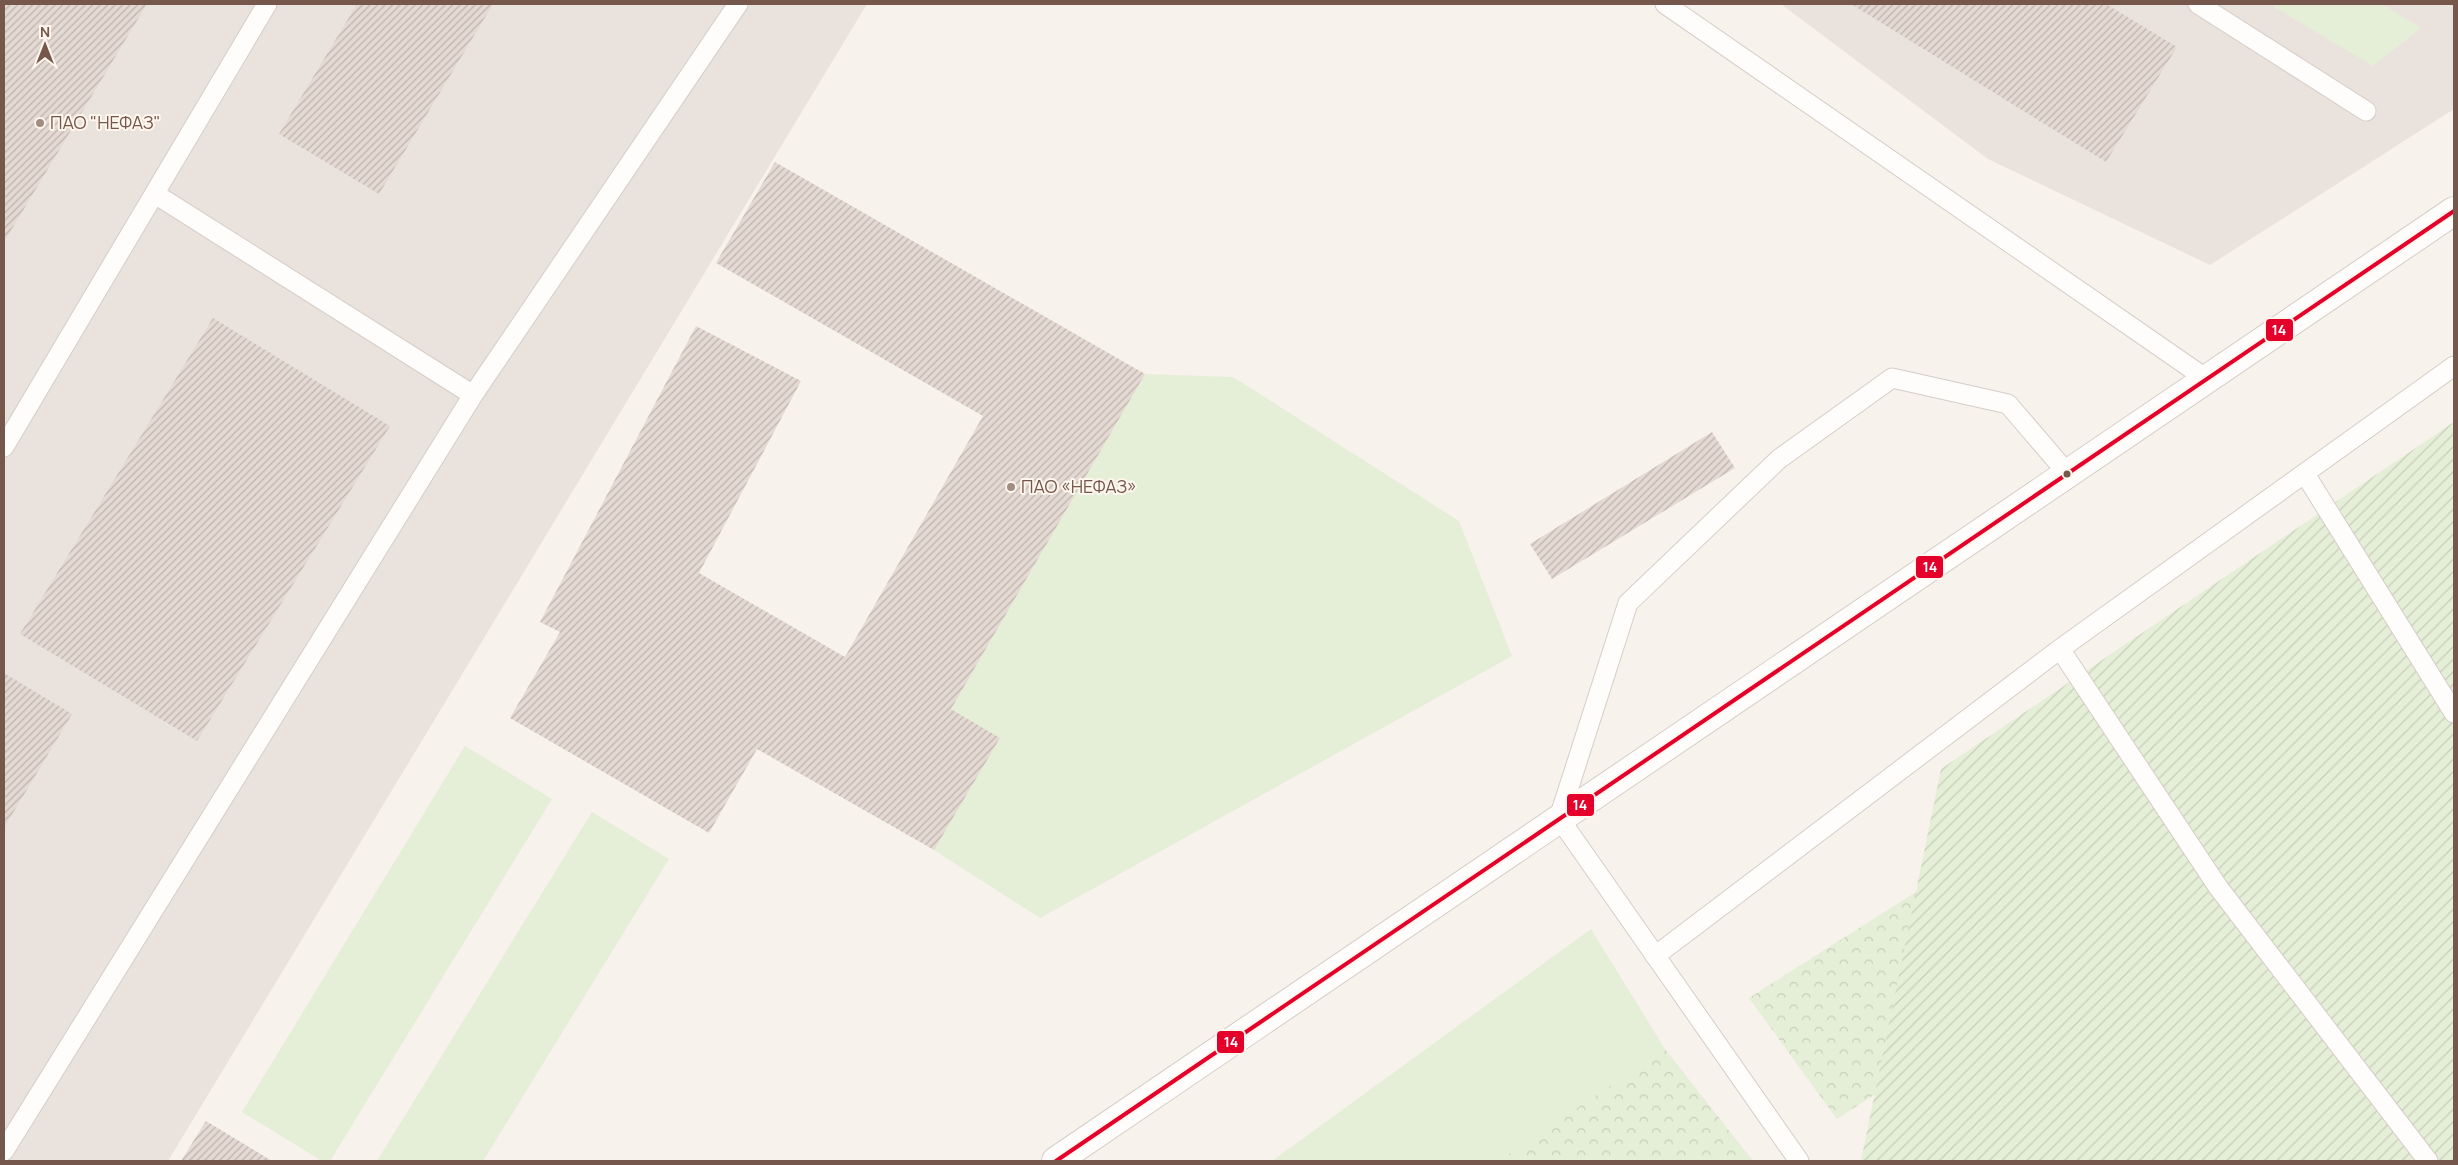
<svg xmlns="http://www.w3.org/2000/svg" width="2458" height="1165" font-family="Manrope,sans-serif">
	<style>
		.industrial { fill: #eae2dc }
		.green { fill: #e5eed7 }
		.forest { fill: url(#forest-crowns) }
		.garden { fill: url(#garden-furrows) }
		.building { fill: url(#building-hatch) }
		.lines { fill: none; stroke-linecap: round; stroke-linejoin: round }
		.service-casing { stroke: #d6cdc8; stroke-width: 21 }
		.secondary-casing { stroke: #d7cdc8; stroke-width: 30 }
		.service { stroke: #fefdfc; stroke-width: 19 }
		.secondary { stroke: #fefdfc; stroke-width: 28 }
		.bus-1-casing { stroke: #fff6ed; stroke-width: 8 }
		.bus-1 { stroke: #e4002b; stroke-width: 4 }
		.poi-dot { fill: #a28d83; stroke: #fff6ed; stroke-width: 2 }
		.bus-dot { fill: #75574b; stroke: #fff6ed; stroke-width: 2 }
		.labels { text-anchor: middle; stroke-width: 4; stroke-linejoin: round; paint-order: stroke }
		.poi-label { font-size: 18px; fill: #75574b; stroke: #fff6ed; text-anchor: start }
		.line-badge { stroke: #fff6ed; stroke-width: 2 }
		.badge-label { font-size: 14px; text-anchor: middle; font-weight: bold; fill: #fff }
	</style>
	<defs>
		<pattern id="forest-crowns" width="20" height="18" patternUnits="userSpaceOnUse" patternTransform="scale(1.25)"><rect width="20" height="18" fill="#e5eed7"/><path d="M2 6a3 3 0 1 1 6 0M12 15a3 3 0 1 1 6 0" fill="none" stroke="#c8ceba"/></pattern>
		<pattern id="garden-furrows" width="10" height="10" patternUnits="userSpaceOnUse" patternTransform="scale(1.25)"><rect width="10" height="10" fill="#e5eed7"/><path d="M-1 1l2-2M0 10L10 0M9 11l2-2" fill="none" stroke="#c8ceba"/></pattern>
		<pattern id="building-hatch" width="6" height="6" patternUnits="userSpaceOnUse" patternTransform="scale(1.25)"><rect width="6" height="6" fill="#e4dad3"/><path d="M-1 1l2-2M0 6l6-6M5 7l2-2" fill="none" stroke="#bdb4ad"/></pattern>
	</defs>
	<rect width="100%" height="100%" fill="#f7f2ec"/>
	<path class="industrial" d="M4 4H867L168 1161H4Z
		M1781 4H2454V109L2210 265 1988 159Z"/>
	<path class="green" d="M2275 4H2382L2421 28 2373 66 2274 7Z
		M1145 374 1233 377 1459 521 1512 656 1040 918 934 850 1000 738 951 709Z
		M465 746 552 799 330 1161H322L242 1112Z
		M592 812 669 859 483 1161H377Z
		M1591 929 1665 1049 1498 1161H1272Z"/>
	<path class="forest" d="M1990 845 2078 962 1837 1119 1749 998Z
		M1665 1049 1753 1161H1498Z"/>
	<path class="garden" d="M2454 422V1161H1861L1941 769Z"/>
	<path class="building" d="M4 4H147L4 242Z
		M357 4H493L379 194 279 134Z
		M1851 4H2106L2177 47 2106 162Z
		M775 162 1145 374 951 709 1000 738 934 850 757 749 709 833 510 718 560 632 540 622 696 326 801 381 699 573 845 657 983 416 716 263Z
		M213 318 390 426 197 741 20 634Z
		M1712 432 1735 468 1552 579 1530 544Z
		M4 673 72 714 4 828Z
		M206 1121 272 1161H181Z"/>
	<g class="lines">
		<defs>
			<path id="service" d="M1665 4 2208 380
				M2198 4 2366 111
				M155 194 473 395 738 4
				M4 447 267 4
				M2305 474 2454 713
				M2060 649 2218 887 2428 1161
				M1655 956 2060 649 2454 366
				M4 1151 473 395
				M1799 1161 1559 818 1628 603 1779 459 1892 378 2008 404 2068 474"/>
			<path id="secondary" d="M1056 1161 2454 211"/>
		</defs>
		<use href="#service" class="service-casing"/>
		<use href="#secondary" class="secondary-casing"/>
		<use href="#service" class="service"/>
		<use href="#secondary" class="secondary"/>
		<defs>
			<path id="bus-1" d="M1056 1161 2454 211"/>
		</defs>
		<use href="#bus-1" class="bus-1-casing"/>
		<use href="#bus-1" class="bus-1"/>
	</g>
	<g class="poi-dot">
		<circle cx="40" cy="123" r="5"/>
		<circle cx="1011" cy="487" r="5"/>
	</g>
	<circle class="bus-dot" cx="2067" cy="474" r="4.5"/>
	<g class="labels">
		<g class="poi-label">
			<text x="50" y="129">ПАО "НЕФАЗ"</text>
			<text x="1021" y="493">ПАО «НЕФАЗ»</text>
		</g>
	</g>
	<g class="line-badge">
		<rect x="2265" y="318" width="29" height="24" rx="5" fill="#e4002b"/>
		<rect x="1915" y="555" width="29" height="24" rx="5" fill="#e4002b"/>
		<rect x="1566" y="793" width="29" height="24" rx="5" fill="#e4002b"/>
		<rect x="1216" y="1030" width="29" height="24" rx="5" fill="#e4002b"/>
	</g>
	<g class="badge-label">
		<text x="2279" y="335">14</text>
		<text x="1930" y="572">14</text>
		<text x="1580" y="810">14</text>
		<text x="1231" y="1047">14</text>
	</g>
	<rect width="2458" height="1165" fill="none" stroke="#75574b" stroke-width="10"/>
	<g transform="translate(45 45)" stroke="#fff6ed" stroke-width="4" paint-order="stroke">
	<path d="M0-4L9 19L0 12L-9 19Z" fill="#75574b"/>
	<text y="-8" font-size="14" font-weight="bold" text-anchor="middle" fill="#75574b">N</text>
	</g>
</svg>
